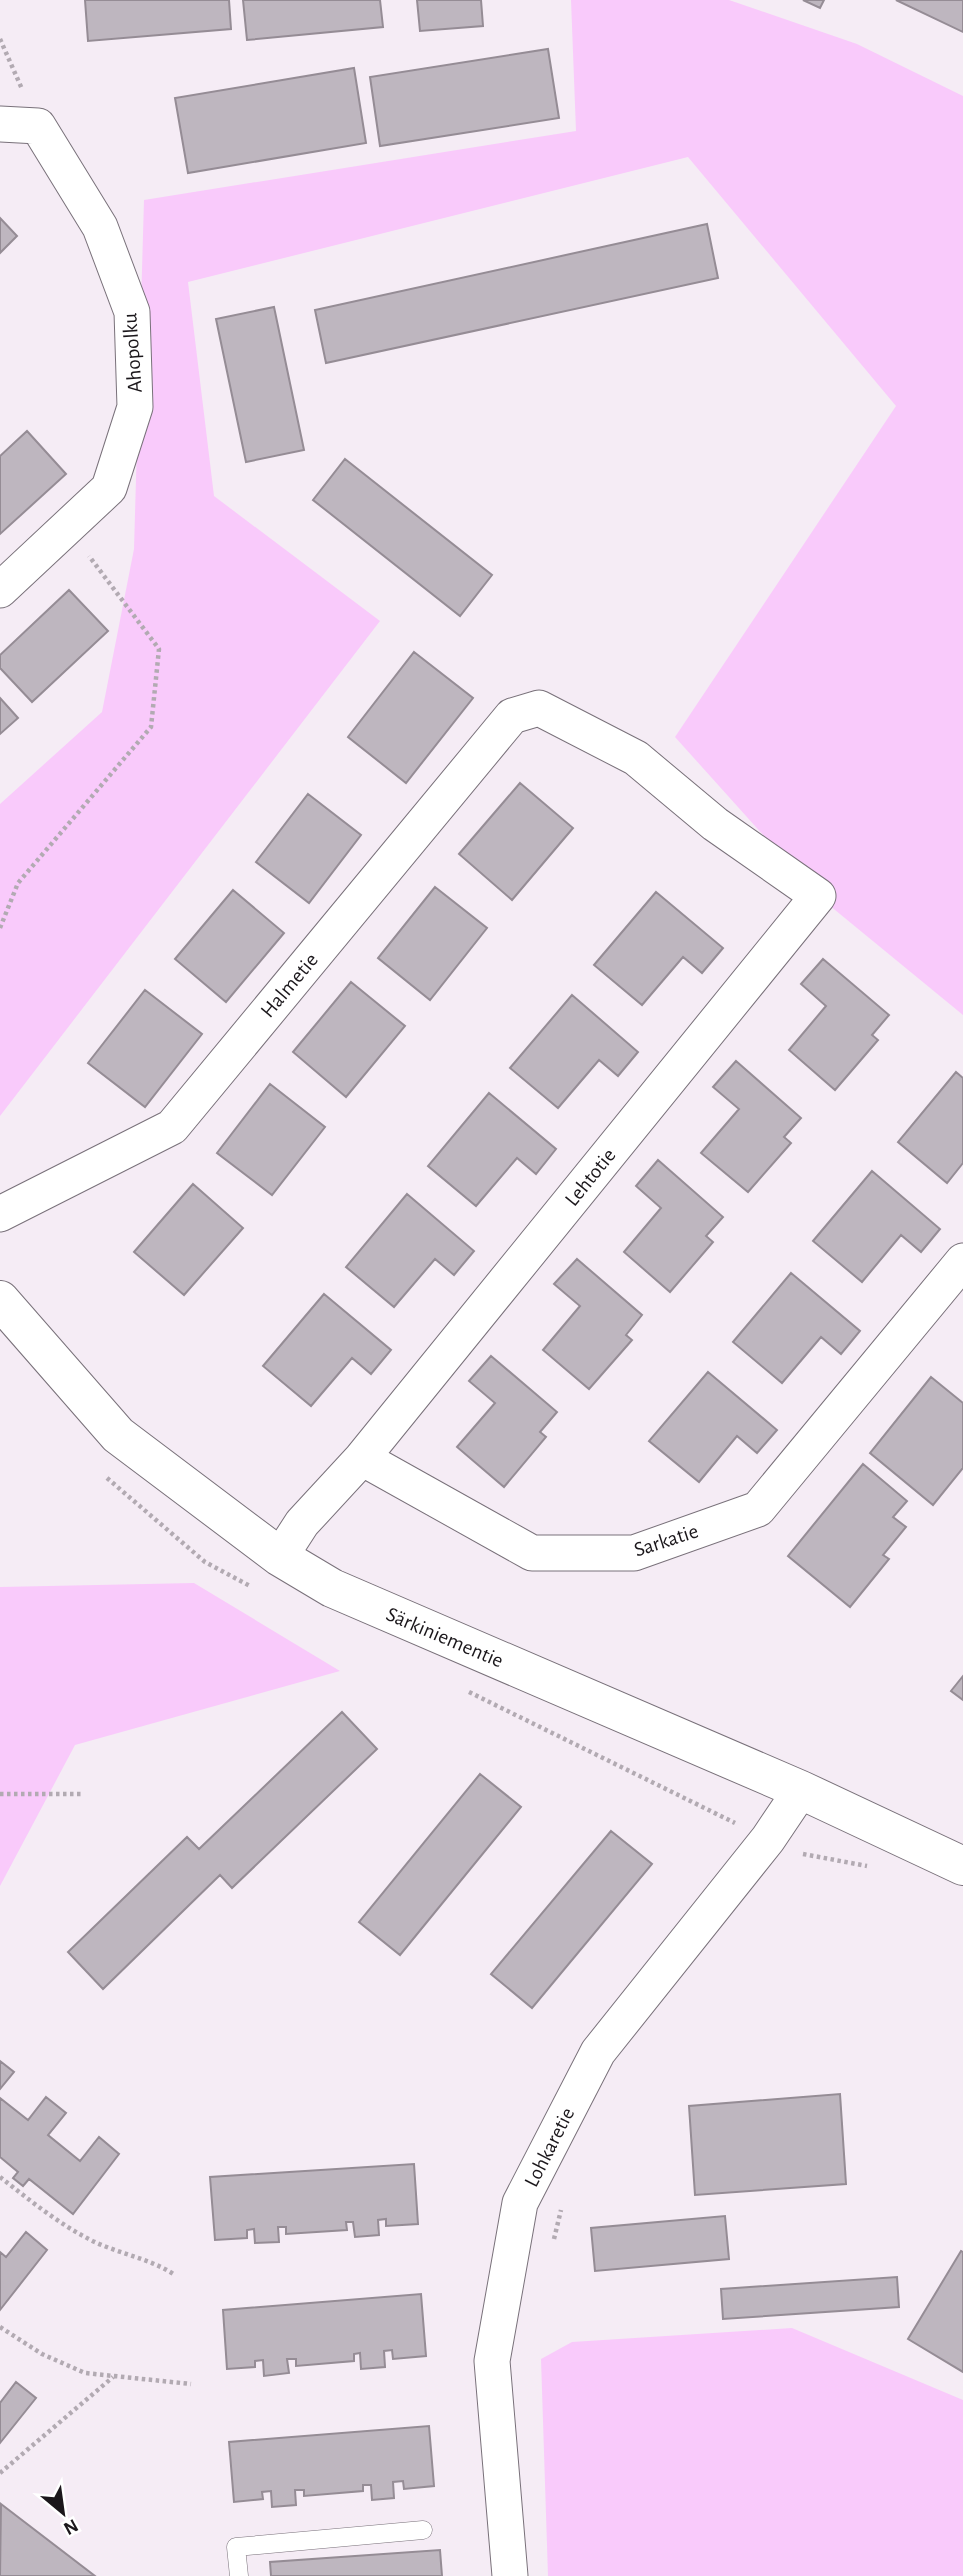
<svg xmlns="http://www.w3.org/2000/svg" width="963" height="2576" font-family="'Alegreya Sans',sans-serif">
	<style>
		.green { fill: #f9cafb }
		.building { fill: #beb6bf; stroke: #958c95; stroke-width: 2 }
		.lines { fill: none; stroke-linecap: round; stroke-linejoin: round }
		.service-casing { stroke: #79717a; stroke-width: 19 }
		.minor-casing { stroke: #79717a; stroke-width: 37 }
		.tertiary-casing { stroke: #79717a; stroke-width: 40 }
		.path { stroke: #b2aab2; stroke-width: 4.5; stroke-dasharray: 3.5 3.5; stroke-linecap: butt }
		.service { stroke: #fff; stroke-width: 18 }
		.minor { stroke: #fff; stroke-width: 35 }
		.tertiary { stroke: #fff; stroke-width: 38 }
		.labels { text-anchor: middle; stroke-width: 5; stroke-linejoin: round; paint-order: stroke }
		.street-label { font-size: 21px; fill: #1b171b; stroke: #fff }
	</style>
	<rect width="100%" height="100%" fill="#f5ecf5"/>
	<path class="green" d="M571 0H729L857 44 963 96V1015L818 896 675 737 896 406 688 157 188 282 214 496 380 621 0 1116V804L102 712 134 549 144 200 576 131Z
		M194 1583 340 1671 75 1745 0 1886V1587Z
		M792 2328 963 2400V2576H548L541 2359 572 2342Z"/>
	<path class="building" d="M85 0H229L231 29 88 41Z
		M243 0H380L383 27 247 40Z
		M417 0H481L483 26 420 31Z
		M803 0H824L820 8Z
		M896 0H963V32Z
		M548 49 559 118 380 146 370 77Z
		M354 68 366 143 188 173 175 98Z
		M0 218 17 236 0 253Z
		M707 224 718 278 326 363 315 310Z
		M274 307 304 450 246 462 216 319Z
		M27 431 66 474 0 534V456Z
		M345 459 492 575 460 616 313 500Z
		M69 590 108 631 32 702 0 668V655Z
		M414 652 473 698 406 783 348 737Z
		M0 698 18 718 0 734Z
		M520 783 573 828 512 900 459 854Z
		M308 794 361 835 309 903 256 862Z
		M435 887 487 928 430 1000 378 958Z
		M233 890 284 933 226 1002 175 959Z
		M656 892 723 948 702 973 683 957 642 1005 594 965Z
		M823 959 889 1015 872 1035 878 1040 835 1090 789 1050 826 1006 801 984Z
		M351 982 405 1026 346 1097 293 1052Z
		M145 990 202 1034 145 1107 88 1063Z
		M572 995 638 1052 618 1076 599 1060 558 1108 510 1068Z
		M736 1061 801 1118 784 1137 791 1143 748 1192 701 1153 739 1109 713 1087Z
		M956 1072 963 1078V1163L947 1183 898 1142Z
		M270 1084 325 1127 272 1195 217 1153Z
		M489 1093 556 1149 536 1174 517 1158 476 1206 428 1166Z
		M658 1160 723 1217 706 1236 713 1242 670 1292 624 1252 661 1208 636 1186Z
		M872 1171 940 1229 921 1252 901 1235 862 1282 813 1241Z
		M193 1184 243 1228 184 1295 134 1252Z
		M407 1194 474 1251 454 1275 435 1259 394 1307 346 1267Z
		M577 1259 642 1315 626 1335 632 1340 589 1389 543 1350 580 1306 554 1284Z
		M791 1273 860 1331 841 1354 821 1337 782 1383 733 1342Z
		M324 1294 391 1350 371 1374 352 1358 311 1406 263 1366Z
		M491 1356 557 1412 540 1432 546 1437 504 1487 457 1447 495 1403 469 1381Z
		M708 1372 777 1430 757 1453 737 1436 699 1482 649 1441Z
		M931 1377 963 1403V1468L933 1505 870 1453Z
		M863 1464 907 1501 893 1517 906 1527 883 1555 889 1559 850 1607 788 1556Z
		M963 1676V1700L951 1691Z
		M342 1712 377 1749 232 1888 220 1875 103 1989 68 1952 187 1837 199 1849Z
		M480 1774 521 1807 400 1955 359 1922Z
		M611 1831 652 1864 532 2008 491 1974Z
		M0 2061 14 2072 0 2089Z
		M840 2094 846 2184 695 2195 689 2106Z
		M46 2097 66 2113 48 2135 80 2161 99 2137 119 2154 73 2214 29 2179 23 2186 13 2178 18 2172 0 2157V2098L28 2120Z
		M414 2164 418 2224 386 2226V2219L378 2220 379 2235 355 2237 353 2222H346L347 2230 286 2234V2227H278L279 2242 255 2243 254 2229 247 2230V2238L215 2240 210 2177Z
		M725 2216 729 2259 595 2271 591 2228Z
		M26 2232 47 2250 0 2310V2252L6 2257Z
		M961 2251 963 2252V2372L908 2339Z
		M897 2277 899 2307 723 2319 721 2289Z
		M421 2294 426 2356 393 2359 392 2350 384 2351 385 2367 361 2369 360 2353 354 2354V2361L296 2366V2359H287L289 2373 264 2376 263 2360 255 2361V2367L227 2369 223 2310Z
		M16 2382 36 2398 0 2443V2403Z
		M429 2426 434 2486 404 2489 403 2481 393 2482 394 2498 372 2500 371 2485H363V2491L304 2496V2490H295L296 2505 272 2507 271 2491 262 2492 263 2499 234 2502 229 2442Z
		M1 2504 95 2576H0Z
		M440 2550 442 2576H271L270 2562Z"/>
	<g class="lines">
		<defs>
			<path id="service" d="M239 2576 236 2547 423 2530"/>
			<path id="minor" d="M0 124 38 126 100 227 132 312 135 407 109 488 0 590
				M0 1214 172 1127 512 716 539 708 636 758 715 824 818 896 362 1458
				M280 1557 302 1523 362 1458 532 1553H634L758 1509 963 1261
				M510 2576 492 2361 520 2203 598 2052 768 1839 801 1790"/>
			<path id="tertiary" d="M0 1300 118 1435 280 1557 332 1588 801 1790 963 1866"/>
		</defs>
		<use href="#service" class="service-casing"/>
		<use href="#minor" class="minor-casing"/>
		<use href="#tertiary" class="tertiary-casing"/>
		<path class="path" d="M0 39 22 89
			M0 928 18 883 151 727 159 649 89 556
			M107 1478 205 1562 250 1586
			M469 1692 735 1823
			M0 1794H84
			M803 1854 867 1866
			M0 2177C27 2198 55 2221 85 2237 113 2253 148 2257 175 2275
			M554 2239 561 2210
			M0 2327 42 2354 85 2373 191 2384
			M0 2473 113 2377"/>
		<use href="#service" class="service"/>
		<use href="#minor" class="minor"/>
		<use href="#tertiary" class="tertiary"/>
	</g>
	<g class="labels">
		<g class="street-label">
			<text transform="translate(132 353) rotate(-94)" y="7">Ahopolku</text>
			<text transform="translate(289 985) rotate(-50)" y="7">Halmetie</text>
			<text transform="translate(590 1177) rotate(-51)" y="7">Lehtotie</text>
			<text transform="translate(666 1540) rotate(-18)" y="7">Sarkatie</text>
			<text transform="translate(445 1637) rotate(23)" y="7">Särkiniementie</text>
			<text transform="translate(549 2147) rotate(-63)" y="7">Lohkaretie</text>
		</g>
	</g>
	<g transform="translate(63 2513) rotate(151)" stroke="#ffffff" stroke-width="5" paint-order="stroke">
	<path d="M0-5L12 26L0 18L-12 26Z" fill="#1b171b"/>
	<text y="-10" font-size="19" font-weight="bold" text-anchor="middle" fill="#1b171b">N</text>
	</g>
</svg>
